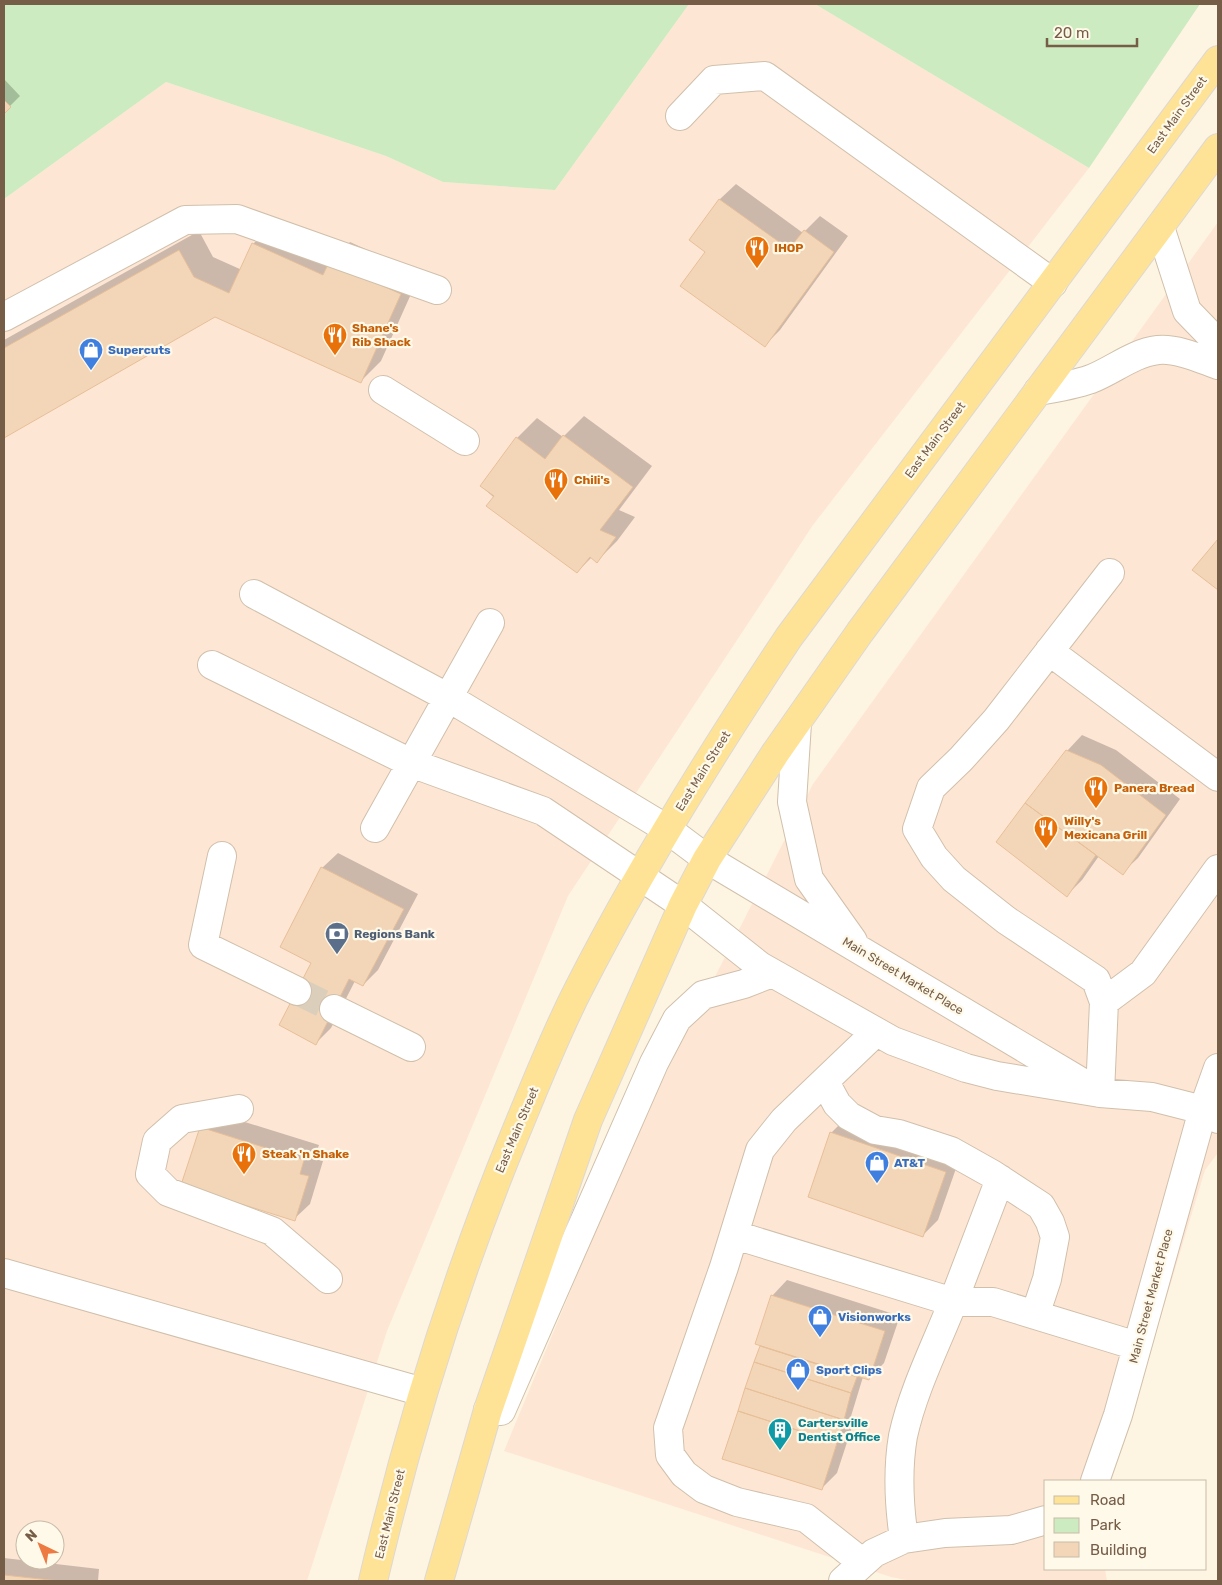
<svg xmlns="http://www.w3.org/2000/svg" width="1222" height="1585" font-family="Rubik,sans-serif">
	<style>
		.commercial { fill: #fee6d5; fill-rule: evenodd }
		.green { fill: #ccebc0 }
		.shadow { fill: #0003 }
		.building { fill: #f3d6b8; stroke: #e7bf98 }
		.lines { fill: none; stroke-linecap: round; stroke-linejoin: round }
		.minor-tunnel { stroke: #dbcfbb; stroke-width: 28; stroke-dasharray: 28 14; stroke-linecap: butt }
		.minor-casing { stroke: #d0c0ab; stroke-width: 30 }
		.major-casing { stroke: #ded8d3; stroke-width: 30 }
		.minor { stroke: #fff; stroke-width: 28 }
		.major { stroke: #fee397; stroke-width: 28 }
		.labels { text-anchor: middle; stroke-width: 4.5; stroke-linejoin: round; paint-order: stroke }
		.street-label { font-size: 12px; fill: #755d47; stroke: #fff9e9 }
		.food-label { font-size: 12px; font-weight: bold; fill: #c56008; stroke: #fff9e9; text-anchor: start }
		.shop-label { font-size: 12px; font-weight: bold; fill: #366cbe; stroke: #fff9e9; text-anchor: start }
		.service-label { font-size: 12px; font-weight: bold; fill: #4e5e75; stroke: #fff9e9; text-anchor: start }
		.culture-label { font-size: 12px; font-weight: bold; fill: #0d838f; stroke: #fff9e9; text-anchor: start }
	</style>
	<rect width="100%" height="100%" fill="#fdf5e2"/>
	<path class="commercial" d="M689 4H815L1089 168 813 525 568 896 387 1331 307 1581H4V199L166 82 386 156 443 182 555 190ZM25 1530H55V1560H25Z
		M1218 222V1153L1205 1170 1111 1481H1046V1569H1105L1107 1581H911L891 1577 504 1451 639 1126 813 784Z"/>
	<path class="green" d="M4 4H689L555 190 443 182 386 156 166 82 4 199Z
		M815 4H1200L1089 168Z"/>
	<path class="shadow" d="M4 79 20 96 4 112Z
		M736 184 803 233 820 216 848 236 780 330 765 345 706 251 691 240 720 199Z
		M273 224 339 254 350 242 420 274 381 361 361 381 215 315 4 437V340L199 231 213 257 242 270 253 244Z
		M584 416 652 466 619 510 635 517 617 541 597 561 592 557 577 572 481 486 517 438 537 418 563 437Z
		M1082 735 1116 750 1180 799 1138 858 1122 873 1099 856 1082 880 1067 895V751Z
		M338 853 418 894 378 970 363 985 355 981 331 1028 316 1043 313 962 322 868Z
		M216 1113 319 1145 314 1159 323 1161 310 1204 294 1219 201 1128Z
		M846 1118 960 1157 938 1220 923 1235 831 1133Z
		M787 1280 900 1316 884 1363 869 1379 863 1377 848 1426 852 1427 837 1473 822 1488 761 1346 772 1296Z
		M4 1558 99 1569 98 1581H4Z"/>
	<path class="building" d="M4 100 11 107 4 114Z
		M719 199 789 249 804 230 834 252 765 347 680 286 705 252 689 240Z
		M252 243 323 275 329 262 401 294 361 383 215 317 4 438V348L179 250 194 277 229 293Z
		M563 435 633 487 600 530 616 537 597 563 590 557 577 573 486 506 494 496 480 486 516 437 545 459Z
		M1218 539V590L1192 570Z
		M1066 750 1101 765 1166 815 1123 875 1025 803Z
		M1025 803 1096 855 1067 897 996 842Z
		M321 867 404 909 363 986 349 979 316 1045 279 1025 311 963 280 947Z
		M200 1127 304 1160 300 1174 309 1176 295 1221 181 1185Z
		M830 1132 946 1172 923 1237 808 1197Z
		M771 1295 885 1331 869 1380 755 1344Z
		M760 1346 857 1377 851 1393 754 1362Z
		M754 1362 851 1393 844 1420 745 1388Z
		M745 1388 844 1420 837 1443 738 1411Z
		M738 1411 837 1443 822 1490 722 1459Z
		M4 1575 59 1581H4Z"/>
	<g class="lines">
		<path class="minor-tunnel" d="M297 991 334 1009"/>
		<defs>
			<path id="minor" d="M680 116 714 80 765 76 1053 283
				M1160 227 1187 311 1218 343
				M4 317 185 220 237 219 437 290
				M383 390 465 441
				M1038 391C1056 388 1074 385 1091 379 1114 370 1133 353 1158 350 1177 348 1201 359 1218 365
				M254 594 449 698 667 829 707 859 1083 1083
				M1049 651 1218 777
				M212 665 411 763 543 811 683 905 760 966 893 1041 966 1068 997 1076 1100 1093 1152 1097 1203 1110 1118 1415 1095 1481
				M797 723 792 802 809 879 853 941
				M375 828 490 623
				M222 856 203 945 297 991
				M1104 1002 1143 973 1218 869
				M334 1009 411 1047
				M1218 1068 1203 1110 1218 1119
				M825 1082 837 1104 849 1116 875 1130 899 1134 951 1151 992 1174 1041 1206 1050 1222 1055 1237 1047 1279 1035 1315
				M1100 1093 1104 1002 1096 980 1006 920 954 879 934 857 917 829 931 788 961 759 996 720 1110 573
				M239 1109 182 1119 157 1141 150 1174 168 1192 272 1231 328 1279
				M735 1235 953 1302 1000 1179
				M4 1273 423 1392
				M488 1410 501 1411 654 1063 677 1019 703 995 744 984 772 973
				M904 1539C899 1505 897 1471 903 1436 913 1390 936 1345 953 1302H993L1137 1346
				M863 1563 806 1518 737 1502 704 1489 684 1474 670 1455 668 1428 724 1267 760 1150 784 1120 876 1032
				M843 1581 874 1553 904 1539 945 1533 1011 1530 1046 1520"/>
			<path id="major" d="M373 1581C409 1428 455 1279 515 1134 535 1086 554 1037 578 990 640 868 713 751 789 637L1218 60
				M439 1581 488 1410 588 1120 683 905 707 859 776 752 860 632 1218 148"/>
		</defs>
		<use href="#minor" class="minor-casing"/>
		<use href="#major" class="major-casing"/>
		<use href="#minor" class="minor"/>
		<use href="#major" class="major"/>
	</g>
	<defs>
		<symbol id="restaurant-pin" viewBox="-11 -11 22 30"><path d="M0 17L-7.5 6A9.5 9.5 0 1 1 7.5 6Z" fill="#e8710a" stroke="#fff9e9"/><path d="M-5-6h1v4h1v-4h1v4h1v-4h1v5L-1.5 .5V6h-2V.5L-5-1ZM5-6V6H3V1.5H1.5Q1.5-4 5-6Z" fill="#fff"/></symbol>
		<symbol id="shop-pin" viewBox="-11 -11 22 30"><path d="M0 17L-7.5 6A9.5 9.5 0 1 1 7.5 6Z" fill="#3f7fe0" stroke="#fff9e9"/><path d="M-5-2.5h2.3a2.7 3.5 0 0 1 5.4 0H5L5.5 6h-11ZM-1.5-2.5h3a1.5 2.3 0 0 0-3 0Z" fill="#fff"/></symbol>
		<symbol id="bank-pin" viewBox="-11 -11 22 30"><path d="M0 17L-7.5 6A9.5 9.5 0 1 1 7.5 6Z" fill="#5c6f8a" stroke="#fff9e9"/><path d="M-6-4H6V4H-6ZM0-2.3a2.3 2.3 0 1 0 0 4.6a2.3 2.3 0 1 0 0-4.6Z" fill="#fff"/></symbol>
		<symbol id="building-pin" viewBox="-11 -11 22 30"><path d="M0 17L-7.5 6A9.5 9.5 0 1 1 7.5 6Z" fill="#0f9aa8" stroke="#fff9e9"/><path d="M-4-6H4V6H1V3H-1V6H-4ZM-2.5-4.3h1.7v1.8h-1.7ZM.8-4.3h1.7v1.8H.8ZM-2.5-1h1.7V.8h-1.7ZM.8-1h1.7V.8H.8Z" fill="#fff"/></symbol>
	</defs>
	<g fill-rule="evenodd">
		<use href="#restaurant-pin" x="743" y="234" width="28" height="38"/>
		<use href="#restaurant-pin" x="321" y="321" width="28" height="38"/>
		<use href="#shop-pin" x="77" y="336" width="28" height="38"/>
		<use href="#restaurant-pin" x="542" y="466" width="28" height="38"/>
		<use href="#restaurant-pin" x="1082" y="774" width="28" height="38"/>
		<use href="#restaurant-pin" x="1032" y="814" width="28" height="38"/>
		<use href="#bank-pin" x="323" y="920" width="28" height="38"/>
		<use href="#restaurant-pin" x="230" y="1140" width="28" height="38"/>
		<use href="#shop-pin" x="863" y="1149" width="28" height="38"/>
		<use href="#shop-pin" x="806" y="1303" width="28" height="38"/>
		<use href="#shop-pin" x="784" y="1356" width="28" height="38"/>
		<use href="#building-pin" x="766" y="1416" width="28" height="38"/>
	</g>
	<g class="labels">
		<g class="street-label">
			<text transform="translate(1177 115) rotate(-54)" y="4">East Main Street</text>
			<text transform="translate(935 440) rotate(-53)" y="4">East Main Street</text>
			<text transform="translate(703 771) rotate(-58)" y="4">East Main Street</text>
			<text transform="translate(903 976) rotate(31)" y="4">Main Street Market Place</text>
			<text transform="translate(517 1130) rotate(-67)" y="4">East Main Street</text>
			<text transform="translate(1151 1296) rotate(-75)" y="4">Main Street Market Place</text>
			<text transform="translate(390 1514) rotate(-76)" y="4">East Main Street</text>
		</g>
		<g class="food-label">
			<text x="774" y="252">IHOP</text>
			<text x="352" y="332">Shane's<tspan x="352" dy="14">Rib Shack</tspan></text>
			<text x="574" y="484">Chili's</text>
			<text x="1114" y="792">Panera Bread</text>
			<text x="1064" y="825">Willy's<tspan x="1064" dy="14">Mexicana Grill</tspan></text>
			<text x="262" y="1158">Steak 'n Shake</text>
		</g>
		<g class="shop-label">
			<text x="108" y="354">Supercuts</text>
			<text x="894" y="1167">AT&amp;T</text>
			<text x="838" y="1321">Visionworks</text>
			<text x="816" y="1374">Sport Clips</text>
		</g>
		<g class="service-label">
			<text x="354" y="938">Regions Bank</text>
		</g>
		<g class="culture-label">
			<text x="798" y="1427">Cartersville<tspan x="798" dy="14">Dentist Office</tspan></text>
		</g>
	</g>
	<rect width="1222" height="1585" fill="none" stroke="#755d47" stroke-width="10"/>
	<rect x="1044" y="1480" width="162" height="90" fill="#fff9e9" stroke="#c8bba8"/>
	<rect x="1054" y="1496" width="25" height="8" fill="#fee397" stroke="#c8bba8"/>
	<text x="1090" y="1505" font-size="15" fill="#755d47">Road</text>
	<rect x="1054" y="1518" width="25" height="15" fill="#ccebc0" stroke="#c8bba8"/>
	<text x="1090" y="1530" font-size="15" fill="#755d47">Park</text>
	<rect x="1054" y="1542" width="25" height="15" fill="#f3d6b8" stroke="#c8bba8"/>
	<text x="1090" y="1555" font-size="15" fill="#755d47">Building</text>
	<g transform="translate(40 1545) rotate(317)"><circle r="24" fill="#fff9e9" stroke="#c8bba8"/>
	<path d="M0-4L9 19L0 12L-9 19Z" fill="#ec7a42"/>
	<text y="-8" font-size="14" font-weight="bold" text-anchor="middle" fill="#755d47">N</text>
	</g>
	<path d="M1047 38v8h90v-8" fill="none" stroke="#755d47" stroke-width="2.5"/>
	<text x="1054" y="38" font-size="15" fill="#755d47" stroke="#fff9e9" stroke-width="4" paint-order="stroke">20 m</text>
</svg>
